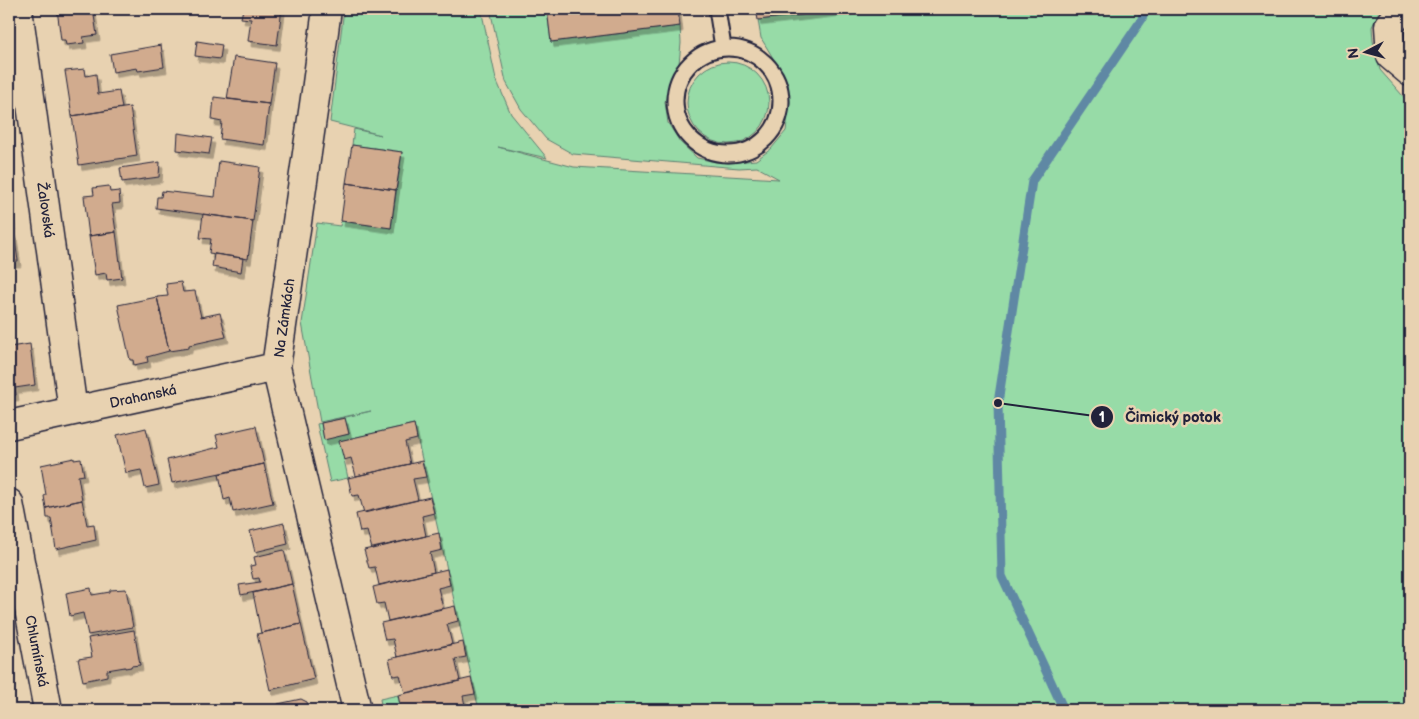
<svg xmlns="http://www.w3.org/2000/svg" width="1419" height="719" font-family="'Balsamiq Sans',sans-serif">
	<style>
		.green { fill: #97dba7; stroke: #5c7e71; fill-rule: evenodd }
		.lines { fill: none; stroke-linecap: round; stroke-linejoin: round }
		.stream { stroke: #5f88a4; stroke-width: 9 }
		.building { fill: #d1ab8e; stroke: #22223b; filter: url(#shadow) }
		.service-casing { stroke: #22223b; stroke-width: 19 }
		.minor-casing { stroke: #22223b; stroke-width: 31 }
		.service { stroke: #e8d2b1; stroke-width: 15 }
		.minor { stroke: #e8d2b1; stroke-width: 28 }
		.labels { text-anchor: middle; stroke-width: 5; stroke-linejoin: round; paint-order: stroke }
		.street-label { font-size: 14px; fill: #22223b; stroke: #e8d2b1 }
		.leader { fill: none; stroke: #22223b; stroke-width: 2 }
		.callout-dot { fill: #22223b; stroke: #e8d2b1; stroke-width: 2 }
		.mark-label { font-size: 15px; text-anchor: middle; font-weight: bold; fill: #fff }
		.callout-label { font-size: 15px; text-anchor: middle; font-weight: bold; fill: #22223b; stroke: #e8d2b1; stroke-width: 5; stroke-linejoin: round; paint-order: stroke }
	</style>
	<defs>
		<filter id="shadow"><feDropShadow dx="3" dy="5.5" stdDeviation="0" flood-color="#0004"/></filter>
	</defs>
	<rect width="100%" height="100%" fill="#e8d2b1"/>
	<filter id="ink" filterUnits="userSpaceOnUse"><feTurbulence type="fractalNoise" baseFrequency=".02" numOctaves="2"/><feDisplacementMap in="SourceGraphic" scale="10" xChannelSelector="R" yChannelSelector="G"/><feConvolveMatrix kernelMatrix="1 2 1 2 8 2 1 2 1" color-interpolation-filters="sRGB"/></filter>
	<g filter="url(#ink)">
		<path class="green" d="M344 9H481L496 79 511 114 547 158 498 147 574 167 779 179 757 167 739 168 573 154 546 139 521 109 506 82 490 9H547L551 42 680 26 681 43 679 64 669 84 665 102 668 123 680 142 697 158 711 161 729 163 746 161 756 160 771 149 786 131 790 102 788 83 761 38 758 20 851 9H1380L1372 27 1373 41 1380 70 1410 104V710H479L414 424 340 441 348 478 330 482 317 424 371 411 320 422 302 323 317 223 340 226 341 221 391 228 402 152 352 145 354 129 381 135 330 122ZM345 418 349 434 324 439 321 423Z
			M687 103a41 41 0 1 1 82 0a41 41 0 1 1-82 0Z
			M398 695 401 710H382L380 699Z"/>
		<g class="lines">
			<path class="stream" d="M1064 710 1002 576 998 403 1032 181 1142 19 1144 9"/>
		</g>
		<path class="building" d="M57 9H93L97 35 83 37 84 43 66 45 65 40H61Z
			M243 9H282L277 45 248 41 251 19 241 18Z
			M547 9H679H678L680 26 551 42Z
			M756 9H850L758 20Z
			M197 41 222 45 220 59 195 56Z
			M161 45 164 67 138 71 137 68 113 72 110 54Z
			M234 57 275 63 269 104 227 99Z
			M85 69 86 76 96 74 98 94 119 91 122 108 72 116 65 71Z
			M214 97 269 104 264 145 220 139 222 122 212 120Z
			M130 107 137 156 79 165 72 116Z
			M178 133 212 138 209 154 177 150Z
			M352 145 402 152 396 190 346 183Z
			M219 161 260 167 253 221 156 208 157 197H161L162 191 215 197Z
			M160 162 159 177 122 182 120 168Z
			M346 183 396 190 391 228 341 221Z
			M109 186 110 192 119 191 120 203 112 204 116 232 89 236 84 196 94 195 93 188Z
			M9 200 13 226 9 227Z
			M203 214 253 221 248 259 209 253 211 239 200 238Z
			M13 226 18 261 9 262V227Z
			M116 232 122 278 107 280 106 273 95 275 89 236Z
			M214 254 243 258 241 272 212 267Z
			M181 282 183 292 195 291 201 317 220 313 226 337 189 345V348L169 351 157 297 168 296 166 284Z
			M157 297 169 351 147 357 148 362 134 365 133 360H130L118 305Z
			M30 344 35 385 15 388 16 395 9 396V347Z
			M345 418 349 434 324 440 321 423Z
			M414 424 417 439 405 442 410 464 356 476 351 458 344 460 339 441Z
			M256 426 264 464 172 483 167 460 219 447 216 435Z
			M146 428 159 485 145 488 141 470 126 473 117 435Z
			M74 458V460L81 459 84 475 78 476 82 500 46 508 44 496 46 495 41 465Z
			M422 461 426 477 413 479 418 500 364 513 359 495 352 496 348 478Z
			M264 464 273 503 233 512 230 498 224 500 219 474Z
			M430 497 434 513 422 516 426 536 372 549 367 531 360 532 356 514Z
			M82 500 87 525 94 524 96 540 56 549 51 518H47L46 508Z
			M284 523 288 544 255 552 250 531Z
			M439 533 442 550 430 553 434 572 379 585 375 567 369 568 364 550Z
			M284 550 292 584 241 595 239 585 260 582 259 578 253 579 250 566 256 565 254 557Z
			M447 569 450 585 438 588 443 608 388 621 384 603 377 604 373 587Z
			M292 584 301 624 261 633 253 593Z
			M91 588 92 595 110 592V590L126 589 133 627 88 635 83 613 70 616 66 593Z
			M455 606 458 621 447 624 452 644 397 657 393 639 385 640 381 623Z
			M301 624 314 679 270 690 257 634Z
			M134 630 140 665 131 666V667L125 668V667L107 670V676L83 681 78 659 92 657 88 638Z
			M463 642 466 657 455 659 460 681 405 693 400 675 393 676 389 659Z
			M471 678 475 694 463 696 466 710H401L398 695Z
			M301 699 307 702 309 710H275V709L278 704Z"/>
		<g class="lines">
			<defs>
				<path id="service" d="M717 9 723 47
					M675 101a53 53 0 1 1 106 0a53 53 0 1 1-106 0Z"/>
				<path id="minor" d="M18 9 73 411
					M327 9 316 91 276 367 357 710
					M1402 9 1389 26 1391 56 1410 72
					M9 425 276 367
					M9 503 48 710"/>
			</defs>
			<use href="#service" class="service-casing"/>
			<use href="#minor" class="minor-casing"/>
			<use href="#service" class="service"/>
			<use href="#minor" class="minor"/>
		</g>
	</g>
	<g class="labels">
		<g class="street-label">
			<text transform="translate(46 210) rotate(82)" y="5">Žalovská</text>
			<text transform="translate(284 318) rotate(-82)" y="5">Na Zámkách</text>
			<text transform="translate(143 396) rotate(-12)" y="5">Drahanská</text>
			<text transform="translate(37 651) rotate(79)" y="5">Chlumínská</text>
		</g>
	</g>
	<path class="leader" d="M998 403L1102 417"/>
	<g class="callout-dot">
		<circle cx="998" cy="403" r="5"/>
		<circle cx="1102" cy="417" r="12"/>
	</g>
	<g class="mark-label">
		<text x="1102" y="422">1</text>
	</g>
	<g class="callout-label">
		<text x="1173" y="422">Čimický potok</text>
	</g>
	<rect width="1419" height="719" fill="none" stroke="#e8d2b1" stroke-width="30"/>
	<rect x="15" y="15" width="1389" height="689" fill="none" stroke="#22223b" stroke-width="2" filter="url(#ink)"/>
	<g transform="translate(1366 52) rotate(264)" stroke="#e8d2b1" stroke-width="4" paint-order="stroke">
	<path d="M0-4L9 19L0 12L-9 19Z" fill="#22223b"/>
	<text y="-8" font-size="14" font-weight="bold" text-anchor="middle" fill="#22223b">N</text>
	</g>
</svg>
